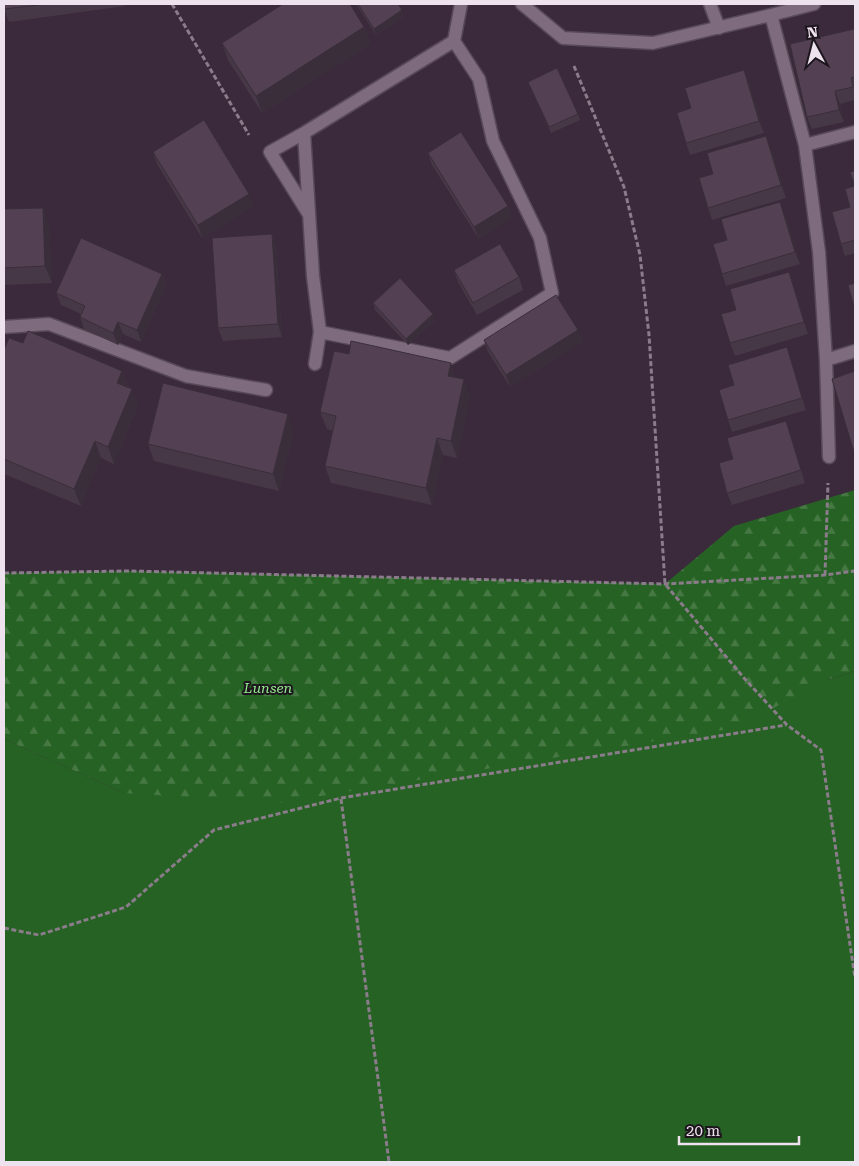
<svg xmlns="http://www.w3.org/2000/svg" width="859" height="1166" font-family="'Roboto Serif',serif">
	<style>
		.green { fill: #266223 }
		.forest { fill: url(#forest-firs) }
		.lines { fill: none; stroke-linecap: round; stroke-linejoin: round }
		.service-casing { stroke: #574957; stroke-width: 15 }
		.path { stroke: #8a7c8a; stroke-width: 3; stroke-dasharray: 5 2.5; stroke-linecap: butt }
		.service { stroke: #7e6b7e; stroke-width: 12 }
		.wall { fill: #473847 }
		.shaded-wall { fill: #3a2e3a }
		.building { fill: #534153; stroke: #3a2e3a }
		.labels { text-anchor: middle; stroke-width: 4; stroke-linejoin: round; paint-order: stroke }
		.park-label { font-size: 14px; font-style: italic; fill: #94ec8d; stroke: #1e161e }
	</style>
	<defs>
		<pattern id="forest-firs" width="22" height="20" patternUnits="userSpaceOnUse" patternTransform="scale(1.25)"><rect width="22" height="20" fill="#266223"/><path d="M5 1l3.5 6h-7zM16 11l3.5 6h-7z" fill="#467843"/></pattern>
	</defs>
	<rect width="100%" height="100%" fill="#3b2a3b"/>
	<path class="green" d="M855 671V1162H4V739L124 793 827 680Z"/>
	<path class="forest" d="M855 490V671L827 680 735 728 278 803 124 793 4 739V573L129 571 665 584 734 526Z"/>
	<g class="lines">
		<defs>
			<path id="service" d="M522 4 563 38 653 43 771 15 814 4
				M710 4 719 28
				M771 15 805 145 819 252 826 360 829 457
				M304 133 270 152 308 213
				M805 145 855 132
				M4 327 49 324 186 376 266 390
				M320 332 313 276 304 133 454 41
				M826 360 855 351
				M315 364 320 332 450 358 552 293 540 238 493 141 479 79 454 41 461 4"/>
		</defs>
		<use href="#service" class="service-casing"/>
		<path class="path" d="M172 4 249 135
			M574 66 624 187 640 255 649 335 665 584 744 678 787 725 821 750 855 978
			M4 573 129 571 665 584 825 575 855 571
			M825 575 828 483
			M341 799 389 1162
			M4 928 39 935 126 907 214 830 341 798 786 725"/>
		<use href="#service" class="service"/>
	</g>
	<path class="wall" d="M4 4H125V6L9 22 4 9Z
		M356 4H398L402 10 404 17 376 35Z
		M364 27 371 44 262 113 228 60 222 43Z
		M855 31V100L840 104 844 122 812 129 807 117Z
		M528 82 578 114 580 120 551 133Z
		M749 83 764 133 690 155 686 143 691 108Z
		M771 148 786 198 712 220 708 208 713 174Z
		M153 152 249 194 254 206 202 238 157 164Z
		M428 153 508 206 512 218 479 239 432 165Z
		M855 171V253L845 256 841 244 855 186Z
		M43 208 49 225 52 283 4 285V209Z
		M785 214 800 264 726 286 722 274 727 240Z
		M272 234 276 246 282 337 223 341 218 328Z
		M454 270 519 277 523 290 477 315 458 282Z
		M162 274 166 286 141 342 123 334 118 345 84 329 80 317 81 314 61 305 56 293Z
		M793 284 808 334 735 356 730 343 736 310Z
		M373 303 433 314 435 321 408 345 375 310Z
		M578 330 583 342 510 387 488 352 484 340Z
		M23 343 122 371 128 387 132 389 138 406 114 464 101 458 81 506 4 474V350Z
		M791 359 806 410 732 432 728 420Z
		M456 377 470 396 457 458 443 455 432 505 331 483 325 466 333 431 327 429 320 412Z
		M786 421 805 483 732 505 727 493 733 459Z
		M294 431 279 491 154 461 148 444Z"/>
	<path class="shaded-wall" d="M402 10 404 17 376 35 374 29Z
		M364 27 371 44 262 113 256 96Z
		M744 70 749 83 764 133 759 121Z
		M835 91 840 104 844 122 839 110Z
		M766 136 771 148 786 198 781 185Z
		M249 194 254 206 202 238 198 225Z
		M780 202 785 214 800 264 795 252Z
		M508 206 512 218 479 239 474 227Z
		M43 208 49 225 52 283 45 266Z
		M272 234 276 246 282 337 278 324Z
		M789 272 793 284 808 334 804 322Z
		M162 274 166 286 141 342 137 330Z
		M433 314 435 321 408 345 406 339Z
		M118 322 123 334 118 345 113 333Z
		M578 330 583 342 510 387 506 375Z
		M787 347 791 359 806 410 802 398Z
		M451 363 457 380 448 376Z
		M122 371 128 388 117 383Z
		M464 379 470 396 457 458 451 441Z
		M132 389 138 406 114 464 108 447Z
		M288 414 294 431 279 491 273 474Z
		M437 438 443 455 432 505 426 488Z
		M95 441 101 458 81 506 74 489Z"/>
	<path class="building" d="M4 4H46L4 9Z
		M283 4H350L364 27 256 96 222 43Z
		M358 4H398L402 10 374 29Z
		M854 29 855 32V77L851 78 853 87 835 91 839 110 807 117 790 44Z
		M557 68 578 114 549 127 528 82Z
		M744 70 759 121 686 143 677 113 691 108 685 88Z
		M204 120 249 194 198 225 153 152Z
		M461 132 508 206 474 227 428 153Z
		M766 136 781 185 708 208 699 178 713 174 707 153Z
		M855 171V240L841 244 832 212 850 207 845 189 855 186 850 172Z
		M780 202 795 252 722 274 713 244 727 240 721 219Z
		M43 208 45 266 4 268V209Z
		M272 234 278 324 218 328 212 238Z
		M81 238 162 274 137 330 118 322 113 333 80 317 85 306 56 293Z
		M500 244 519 277 473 303 454 270Z
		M789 272 804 322 730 343 721 314 736 310 730 289Z
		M400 278 433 314 406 339 373 303Z
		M855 283V310L848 285Z
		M556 295 578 330 506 375 484 340Z
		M28 331 122 371 117 383 132 389 108 447 95 441 74 489 4 459V350L9 338 23 343Z
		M351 341 451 363 448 376 464 379 451 441 437 438 426 488 325 466 336 416 320 412 334 351 349 354Z
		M787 347 802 398 728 420 719 390 734 385 728 365Z
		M855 371V451L854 452 832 379Z
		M163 383 288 414 273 474 148 444Z
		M786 421 801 470 727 493 719 463 733 459 727 438Z"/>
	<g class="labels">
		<g class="park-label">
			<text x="268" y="693">Lunsen</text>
		</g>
	</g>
	<rect width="859" height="1166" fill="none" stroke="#ede2ed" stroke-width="10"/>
	<g transform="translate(814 45) rotate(353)" stroke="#1e161e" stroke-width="4" paint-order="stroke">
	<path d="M0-4L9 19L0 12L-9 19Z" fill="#ede2ed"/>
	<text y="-8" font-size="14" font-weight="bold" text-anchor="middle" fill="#ede2ed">N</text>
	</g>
	<path d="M679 1136v8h120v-8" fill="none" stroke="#ede2ed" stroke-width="2.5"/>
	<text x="686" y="1136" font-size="15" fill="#ede2ed" stroke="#1e161e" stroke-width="4" paint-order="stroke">20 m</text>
</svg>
